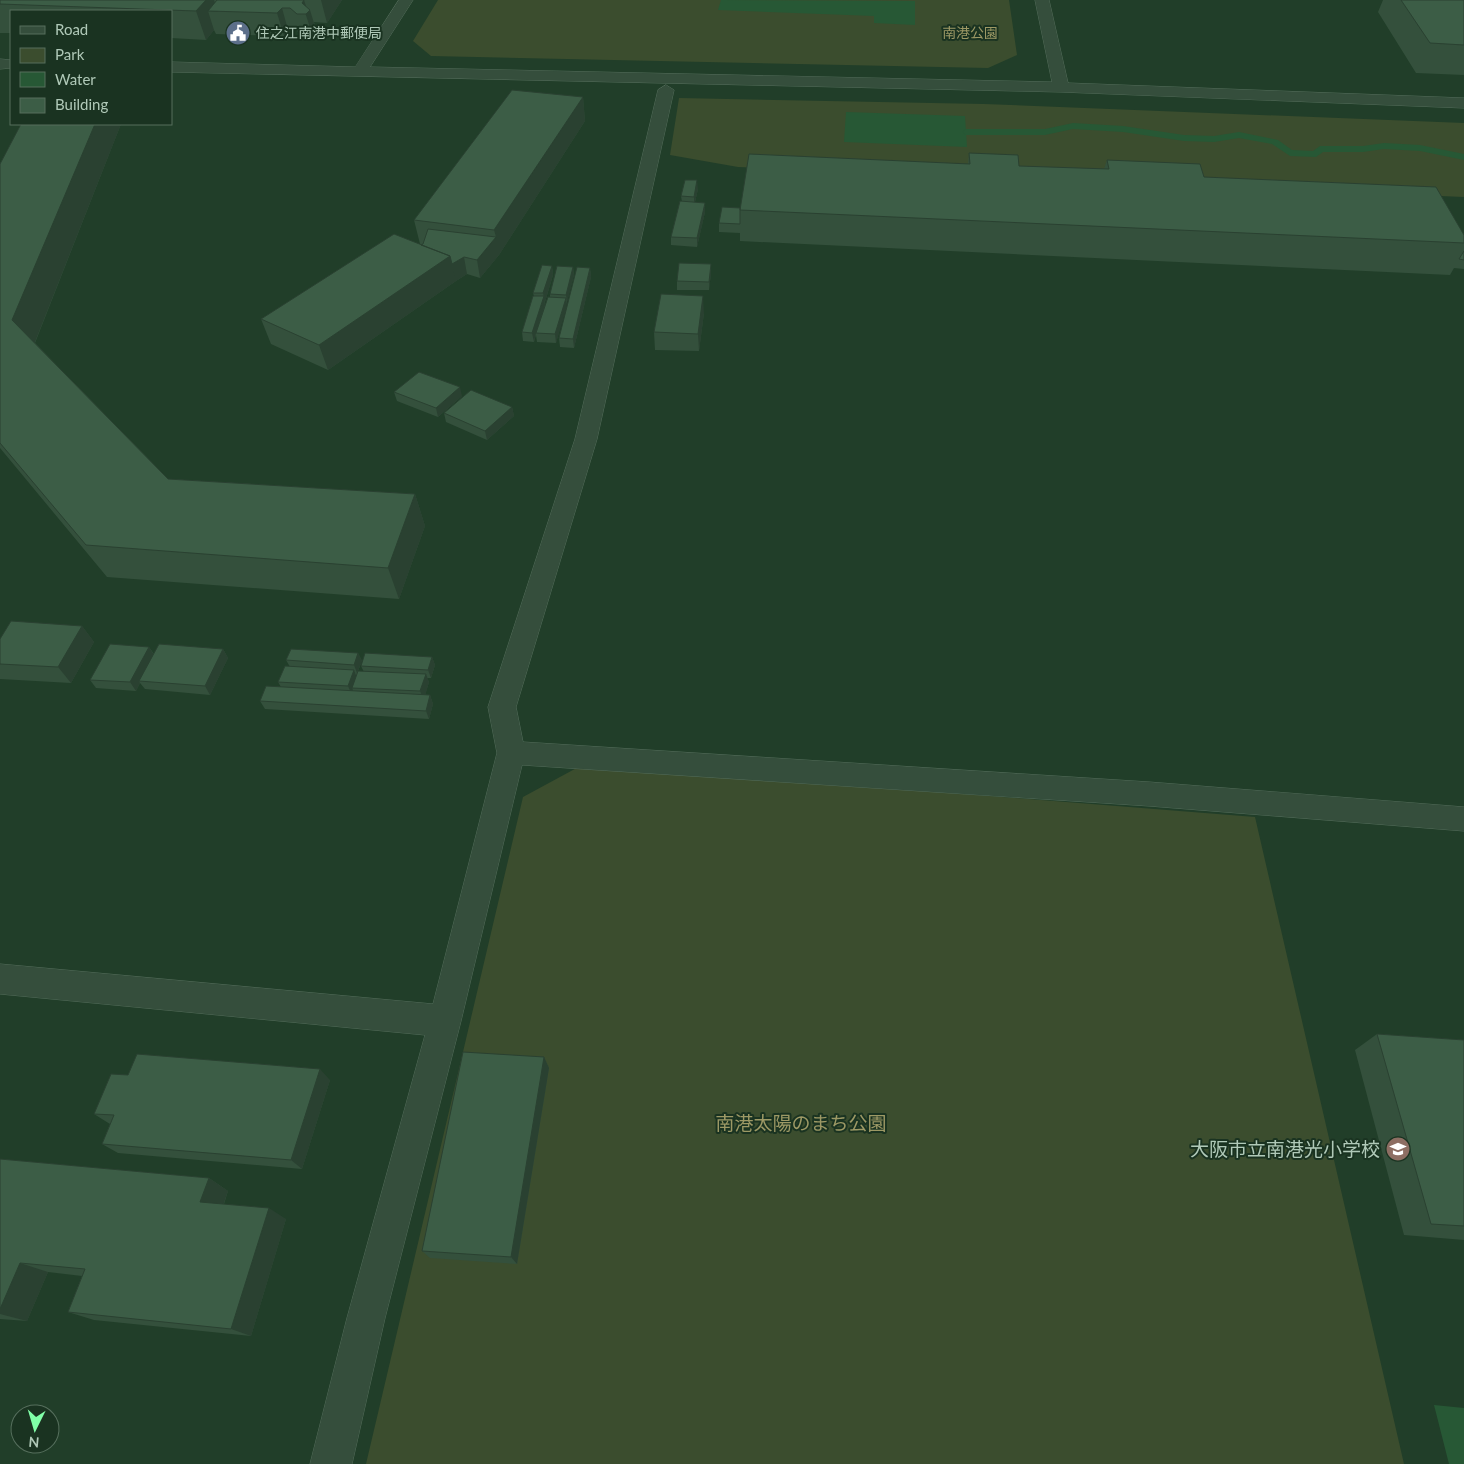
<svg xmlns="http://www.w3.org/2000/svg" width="1464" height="1464" font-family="Lato,'Noto Sans JP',sans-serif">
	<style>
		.green { fill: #3b4d2e }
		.water { fill: #275835 }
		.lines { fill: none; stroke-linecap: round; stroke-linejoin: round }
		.stream { fill: #275835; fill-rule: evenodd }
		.minor-casing { stroke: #536c5a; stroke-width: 1 }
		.minor { fill: #354e3c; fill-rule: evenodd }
		.wall { fill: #34503c }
		.shaded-wall { fill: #2a4131 }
		.building { fill: #3c5d46; stroke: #2a4131 }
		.labels { text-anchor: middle; stroke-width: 4; stroke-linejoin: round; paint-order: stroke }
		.far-poi-label { font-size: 14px; fill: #b0c9b8; stroke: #1a3321; text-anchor: start }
		.far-park-label { font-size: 14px; fill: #9d9965; stroke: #1a3321 }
		.near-park-label { font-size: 19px; fill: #9d9965; stroke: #1a3321 }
		.near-poi-label { font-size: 19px; fill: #b0c9b8; stroke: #1a3321; text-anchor: end }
	</style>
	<rect width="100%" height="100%" fill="#213e29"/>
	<path class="green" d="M438 0H1009L1017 55 988 68 431 56 413 41Z
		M679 98 984 104 1464 123V197L738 167 670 155Z
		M584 764 1255 817 1404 1464H366L523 797Z"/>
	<path class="water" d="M721 0 915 1V25L874 23V16L718 10Z
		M846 112 965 116 967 147 844 142Z
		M1434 1405 1464 1408V1464H1449Z"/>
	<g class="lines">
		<path class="stream" d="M1073 123 1123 126 1184 135 1214 136 1239 132 1278 140 1292 150 1313 151 1320 146H1363L1384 143 1420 145 1464 154V160L1420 151 1384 149 1363 152H1323L1316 157 1290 156 1272 144 1239 138 1214 142 1184 141 1123 132 1073 129 1045 135H966L962 132 966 129H1045Z"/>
		<defs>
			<path id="minor" d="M399 0H413L370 67 1052 82 1035 0H1049L1068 83 1464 98V108L1061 92 171 72V62L355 67Z
				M0 59 11 60V68L0 69Z
				M666 85 674 90 597 439 516 707 523 742 1149 782 1464 807V831L1149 806 522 765 461 1021 385 1318 352 1464H310L347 1318 425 1035 0 994V964L433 1004 497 753 488 707 575 439 658 90Z"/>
		</defs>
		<use href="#minor" class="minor-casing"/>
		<use href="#minor" class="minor"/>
	</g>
	<path class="wall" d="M0 0H342L327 23 314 22 317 33 313 37 303 36 297 31 288 30 284 36 216 34 214 30 206 40 171 38V11H11V33H0Z
		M1383 0H1464V75L1416 73 1378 12Z
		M583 97 585 121 499 255 480 278 467 274 456 281 328 370 271 344 261 319 420 244 414 220Z
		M21 124H121L35 343 168 479 415 494 425 526 399 599 107 577 0 448V164Z
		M969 153 1019 166 1104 169 1107 160 1204 177 1464 235V269L1454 268 1450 275 740 241V233L719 232V223L740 208 968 164Z
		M698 189 695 202 705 203V212L697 247 671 245V237L682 202 681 196Z
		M711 264V273L709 290H677V281Z
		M552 266 553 275 545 302V305L550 297V294L573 267 574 275 556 343 537 342 536 335 534 342 523 341 522 332 534 296 533 293Z
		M590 268 591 277 574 348 560 347 559 338Z
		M704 313 699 351 655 350 654 332Z
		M394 392 462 396 438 417 397 401Z
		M512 407 514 416 487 440 446 422 444 413Z
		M82 626 94 642 71 683 0 679V639Z
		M149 647 154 654 223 649 228 658 210 695 145 689 140 683 136 691 96 688 90 680Z
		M358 653 362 661 358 671 364 672 361 666 432 657 435 665 431 678H427L429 682 425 695H430L433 704 429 719 265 709 260 701 281 687 278 682 290 667 286 660Z
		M1377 1034 1464 1040V1240L1404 1235 1355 1050Z
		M544 1057 549 1068 517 1264 430 1258 422 1251Z
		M128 1075 330 1080 302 1169 118 1153 102 1144 110 1124 94 1114Z
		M0 1159 209 1178 228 1191 224 1204 286 1219 251 1336 94 1320 68 1312 82 1276 48 1272 27 1321 0 1319Z"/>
	<path class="shaded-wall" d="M204 0H214L218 12 208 11 214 30 206 40 196 11Z
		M304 0 308 12 310 10 317 33 313 37 302 3Z
		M321 0H342L327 23Z
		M282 8 288 30 284 36 277 13Z
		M583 97 585 121 499 255 480 278 477 260 496 237 494 230Z
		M95 124H121L31 352 12 320Z
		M697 180 698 189 694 206V197Z
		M705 203V212L697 247V238Z
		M450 256 456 281 328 370 319 345Z
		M464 257 467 274 456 281 452 264Z
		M711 264V273L709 290V282Z
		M552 266 553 275 545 302 543 293Z
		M573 267 574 275 567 303 566 295Z
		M590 268 591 277 574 348 573 339Z
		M544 296 545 305 536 333 534 342 532 333Z
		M703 296 704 313 699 351 698 334Z
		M566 298 567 307 556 343 555 334Z
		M460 387 462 396 438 417 436 408Z
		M512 407 514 416 487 440 485 431Z
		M415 494 425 526 399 599 388 568Z
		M82 626 94 642 71 683 58 667Z
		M149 647 154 655 139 681 140 683 136 691 130 682Z
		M223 649 228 658 210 695 205 686Z
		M358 653 362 661 357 673 354 665Z
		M432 657 435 665 431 678 428 670Z
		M354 670 357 678 352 688 353 690 352 695 348 686Z
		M426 674 429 682 424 700 420 691Z
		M430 695 433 704 429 719 426 711Z
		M544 1057 549 1068 517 1264 511 1257Z
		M320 1069 330 1080 302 1169 291 1160Z
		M209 1178 228 1191 220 1214 200 1202Z
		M269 1208 286 1219 251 1336 231 1329Z
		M20 1263 48 1272 27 1321 0 1314V1309Z"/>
	<path class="building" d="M0 0H206L196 11 0 4Z
		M217 0H304L302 3 310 10 306 14H297L290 8H282L277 13 208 11Z
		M1401 0H1464V45L1430 43Z
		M512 90 583 97 494 230 414 220Z
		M21 124H95L12 320 168 479 415 494 388 568 86 545 0 443V164Z
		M969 153 1018 155 1019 166 1109 169 1107 160 1200 164 1204 177 1436 187 1464 235V243L740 210 749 154 970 164Z
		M685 180H697L694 197 681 196Z
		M680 201 705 203 697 238 671 237Z
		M722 207 740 208V224L719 223Z
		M428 229 496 237 477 260 464 257 452 264 450 256 421 245 423 244Z
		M394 234 450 256 319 345 261 319Z
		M1464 251V260L1459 259Z
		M679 263 711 264 709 282 677 281Z
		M542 265 552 266 543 293H533Z
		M557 266 573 267 566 295 550 294Z
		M577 267 590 268 573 339 559 338Z
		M661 294 703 296 698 334 654 332Z
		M533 296H544L532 333 522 332Z
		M548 297 566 298 555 334 536 333Z
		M419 372 460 387 436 408 394 392Z
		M471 390 512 407 485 431 444 413Z
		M11 621 82 626 58 667 0 664V639Z
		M110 644 149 647 130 682 90 680Z
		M159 644 223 649 205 686 139 681Z
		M291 649 358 653 354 665 286 660Z
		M365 653 432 657 428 670 361 666Z
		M285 666 354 670 348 686 278 682Z
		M358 671 426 674 420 691 352 688Z
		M266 686 430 695 426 711 260 701Z
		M1377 1034 1464 1040V1226L1431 1224Z
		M463 1052 544 1057 511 1257 422 1251Z
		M137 1054 320 1069 291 1160 102 1144 114 1115 94 1114 111 1074 128 1075Z
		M0 1159 209 1178 200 1202 269 1208 231 1329 68 1312 85 1269 20 1263 0 1309Z"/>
	<defs>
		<symbol id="civic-disc" viewBox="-11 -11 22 22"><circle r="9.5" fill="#5c6f8a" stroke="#1a3321"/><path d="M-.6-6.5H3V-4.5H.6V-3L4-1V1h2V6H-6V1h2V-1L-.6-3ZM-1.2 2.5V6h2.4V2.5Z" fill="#fff"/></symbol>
		<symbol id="school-disc" viewBox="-11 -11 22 22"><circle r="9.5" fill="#8d6e63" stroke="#1a3321"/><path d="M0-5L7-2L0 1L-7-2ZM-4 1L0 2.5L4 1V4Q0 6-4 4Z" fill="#fff"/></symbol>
	</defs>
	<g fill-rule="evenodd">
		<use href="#civic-disc" x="224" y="19" width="28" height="28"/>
		<use href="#school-disc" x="1384" y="1135" width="28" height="28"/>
	</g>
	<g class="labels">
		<g class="far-poi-label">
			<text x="256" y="38">住之江南港中郵便局</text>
		</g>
		<g class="far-park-label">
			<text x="970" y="38">南港公園</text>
		</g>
		<g class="near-park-label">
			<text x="801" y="1130">南港太陽のまち公園</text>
		</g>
		<g class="near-poi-label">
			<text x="1380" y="1156">大阪市立南港光小学校</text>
		</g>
	</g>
	<rect x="10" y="10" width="162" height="115" fill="#1a3321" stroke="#566f5d"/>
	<rect x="20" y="26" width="25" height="8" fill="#354e3c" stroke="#566f5d"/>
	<text x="55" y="35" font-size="15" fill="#b0c9b8">Road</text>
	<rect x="20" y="48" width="25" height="15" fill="#3b4d2e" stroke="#566f5d"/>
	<text x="55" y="60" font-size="15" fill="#b0c9b8">Park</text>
	<rect x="20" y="72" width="25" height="15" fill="#275835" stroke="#566f5d"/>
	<text x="55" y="85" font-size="15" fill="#b0c9b8">Water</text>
	<rect x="20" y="98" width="25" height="15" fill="#3c5d46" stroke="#566f5d"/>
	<text x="55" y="110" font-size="15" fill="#b0c9b8">Building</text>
	<g transform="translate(35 1429) rotate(185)"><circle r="24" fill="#1a3321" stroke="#566f5d"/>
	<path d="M0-4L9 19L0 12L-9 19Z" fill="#80ffa8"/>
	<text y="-8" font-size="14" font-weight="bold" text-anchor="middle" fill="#b0c9b8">N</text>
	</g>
</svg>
